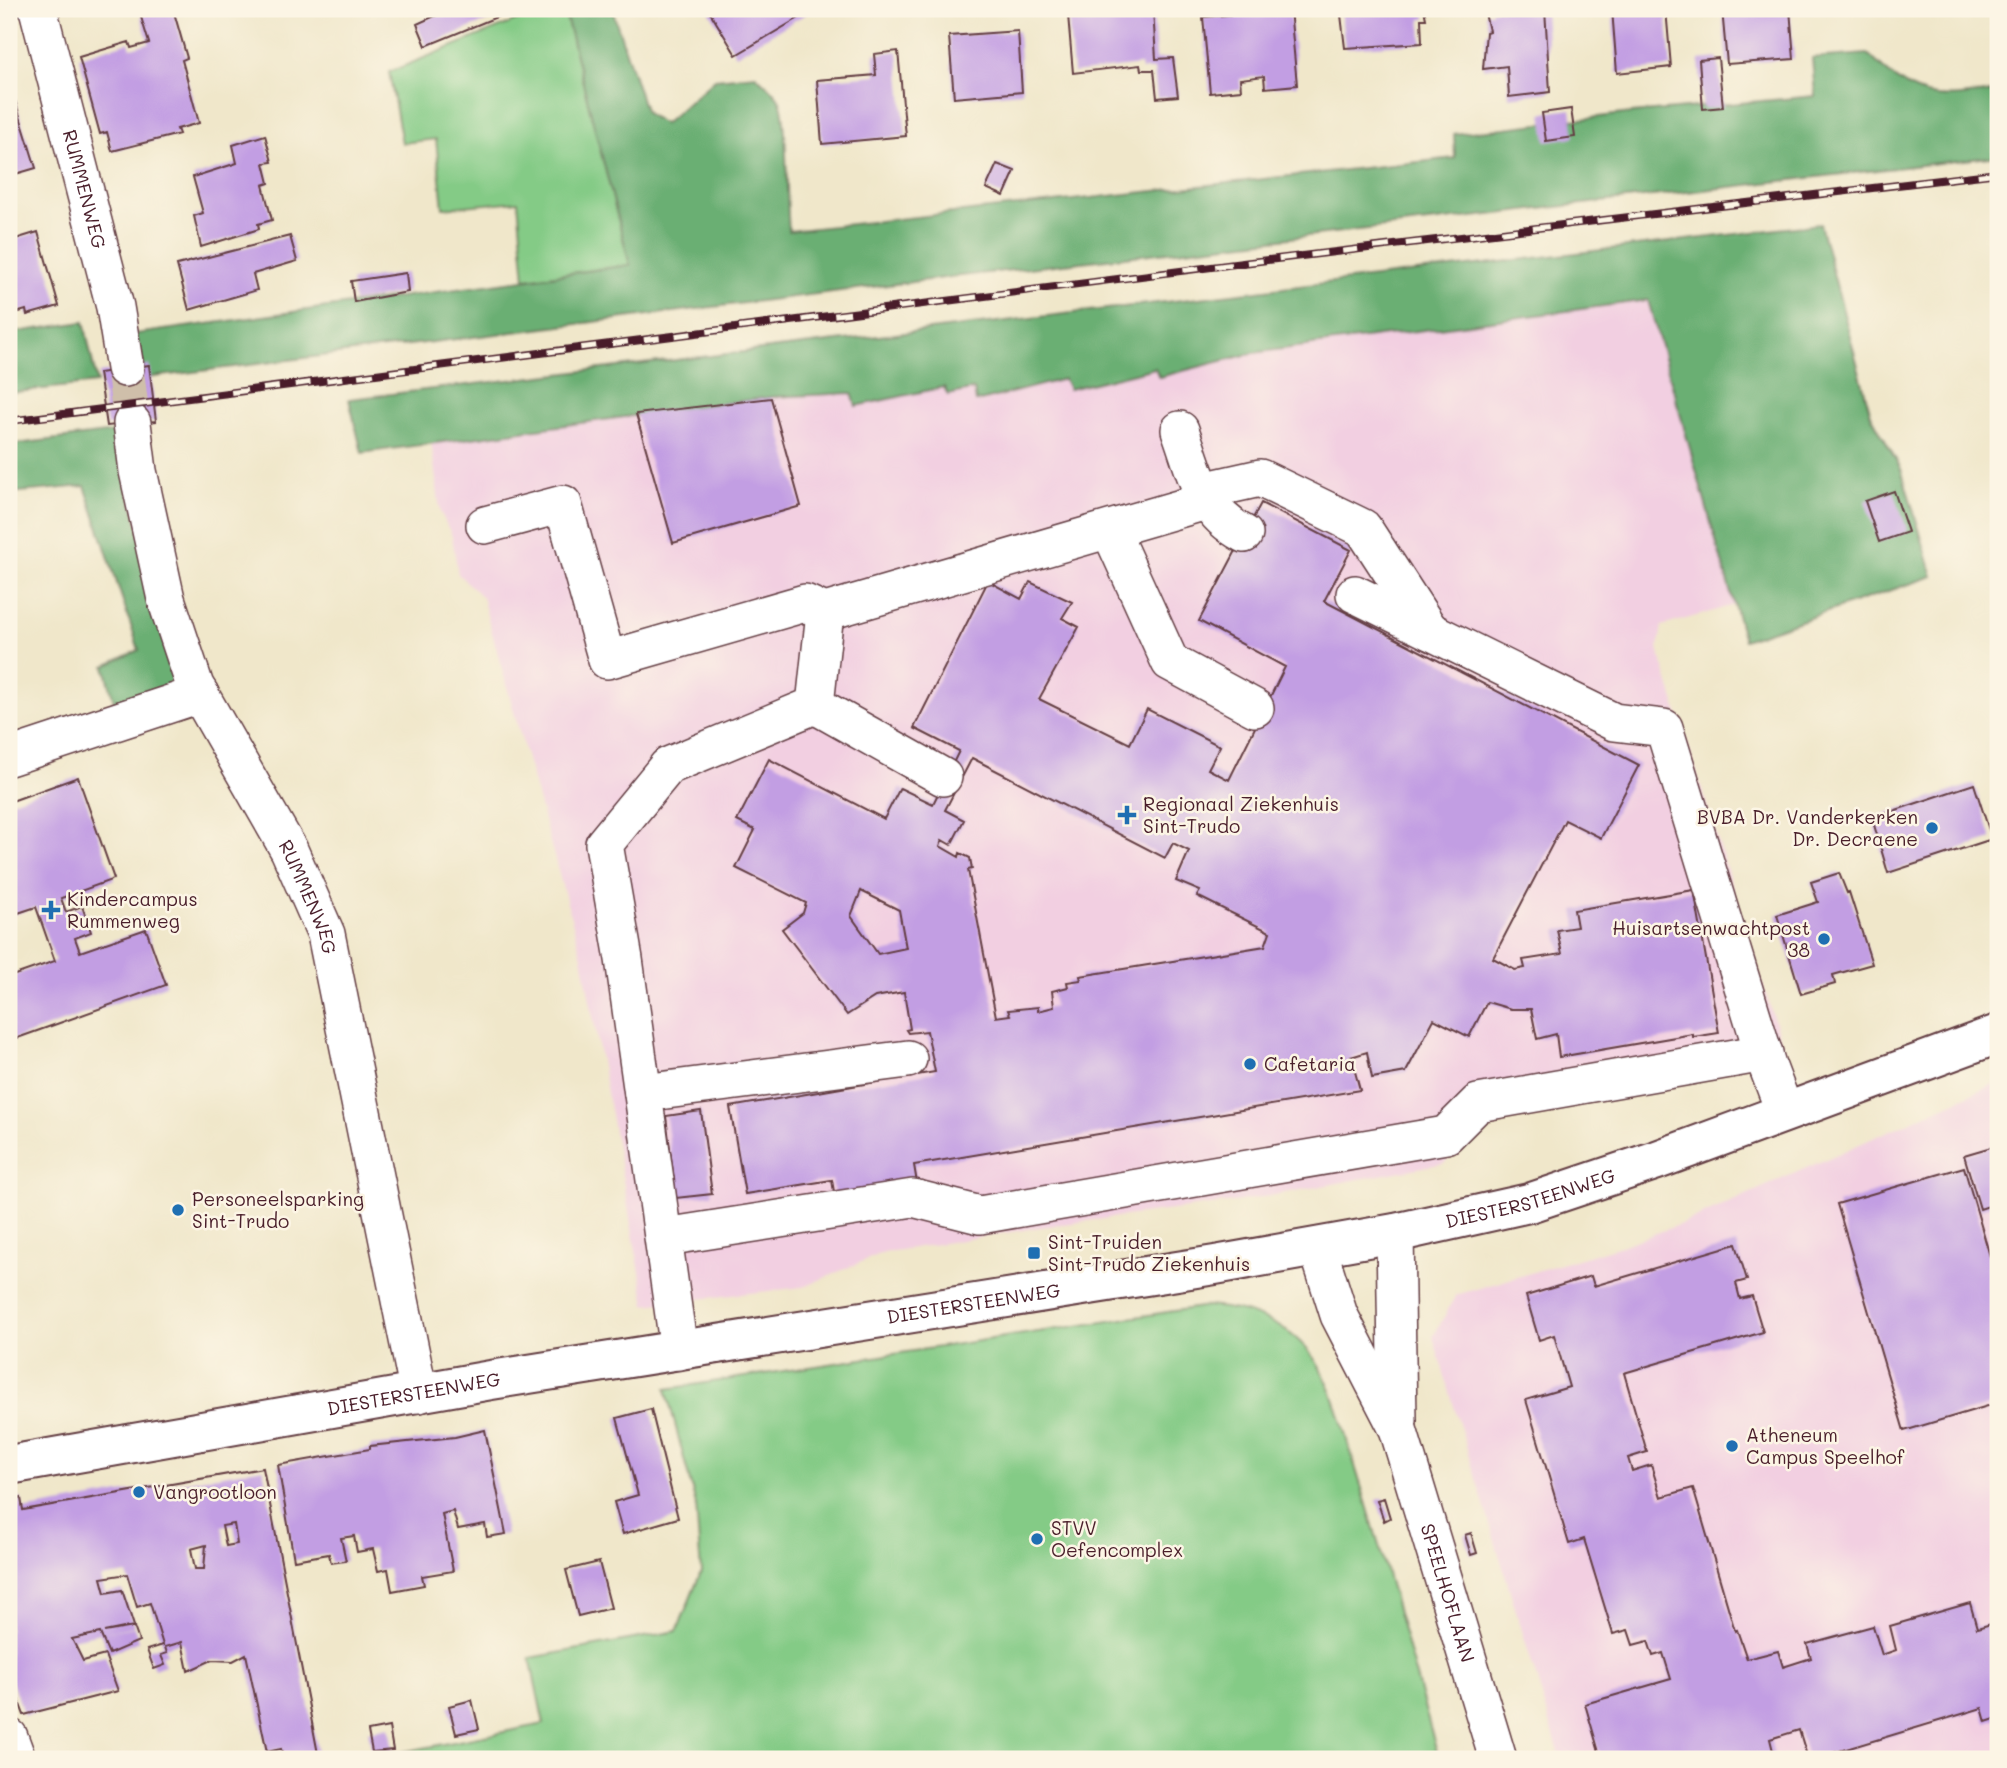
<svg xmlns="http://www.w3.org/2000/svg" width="2007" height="1768" font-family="Mali,sans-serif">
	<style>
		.built { fill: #f2cfe1 }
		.green { fill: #84cb86; stroke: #677558; stroke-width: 2 }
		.forest { fill: #6baf73; stroke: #5a674f; stroke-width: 2 }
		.building { fill: #c29ee3; fill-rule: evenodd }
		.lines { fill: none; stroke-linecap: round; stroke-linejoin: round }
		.minor-tunnel { stroke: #cfbfaa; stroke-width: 37; stroke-dasharray: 37 18; stroke-linecap: butt }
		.minor-casing { stroke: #633d43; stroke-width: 40 }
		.major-casing { stroke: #633d43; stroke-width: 42 }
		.minor { stroke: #fff; stroke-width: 37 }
		.major { stroke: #fff; stroke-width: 38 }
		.rail-casing { stroke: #4a1f2b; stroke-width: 8 }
		.rail { stroke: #fcf5e5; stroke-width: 5; stroke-dasharray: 16; stroke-linecap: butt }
		.poi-dot { fill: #1f6fb2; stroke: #fcf5e5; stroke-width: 2.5 }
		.labels { text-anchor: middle; stroke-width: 5; stroke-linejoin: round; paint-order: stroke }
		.street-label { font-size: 19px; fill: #4a1f2b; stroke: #fcf5e5 }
		.poi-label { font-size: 19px; fill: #4a1f2b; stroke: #fcf5e5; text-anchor: start }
	</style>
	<rect width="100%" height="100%" fill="#fcf5e5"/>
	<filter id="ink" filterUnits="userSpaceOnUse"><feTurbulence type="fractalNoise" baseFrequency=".0143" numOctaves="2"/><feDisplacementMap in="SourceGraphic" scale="14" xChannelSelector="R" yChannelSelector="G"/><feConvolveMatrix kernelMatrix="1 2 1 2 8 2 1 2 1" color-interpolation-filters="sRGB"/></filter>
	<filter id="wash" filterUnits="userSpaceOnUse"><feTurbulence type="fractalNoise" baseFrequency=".00686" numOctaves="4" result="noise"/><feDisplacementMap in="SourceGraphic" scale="28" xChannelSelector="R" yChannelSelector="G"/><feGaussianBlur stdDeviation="1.57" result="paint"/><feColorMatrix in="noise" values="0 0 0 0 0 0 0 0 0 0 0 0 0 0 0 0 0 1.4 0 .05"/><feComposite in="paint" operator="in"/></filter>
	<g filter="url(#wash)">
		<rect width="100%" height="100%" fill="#f0e7ca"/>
		<path class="built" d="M1648 300 1734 605 1662 626 1658 649 1785 1055 1671 1085 1479 1118 1445 1163 1241 1201 1041 1227 882 1253 803 1287 646 1305 582 957 482 597 458 574 452 536 440 511 431 441 771 397 852 393 856 406 945 387 948 395 975 389 977 402 1064 379 1069 389 1155 367 1159 377 1252 353Z
			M1998 1082V1759H1561L1433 1337 1456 1295 1618 1247 1684 1223Z"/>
		<path class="green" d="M545 9H564L630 265 525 279 518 201 443 208 436 139 402 143 389 72Z
			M1207 1306C1244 1308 1286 1322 1310 1353 1333 1382 1341 1422 1352 1457 1384 1556 1410 1658 1439 1759H368L544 1724 530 1658 677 1631 701 1572 696 1505 666 1389Z"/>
		<path class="forest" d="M564 9H612L646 113 664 124 715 79 756 75C763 83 774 90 779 99 788 112 786 206 789 231L1455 158 1454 134 1632 113 1815 96 1812 58 1868 54C1916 102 1934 101 1998 91V156L952 277 146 378 135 334 630 265Z
			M1820 224 1871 415 1901 469 1933 576 1744 640 1648 300 1253 353 1159 377 1155 368 1069 389 1064 379 976 402 974 389 948 395 944 387 856 406 852 393 771 397 362 453 349 399Z
			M84 322 97 383 9 393V333Z
			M114 432 180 690 116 710 105 666 139 650 85 486 9 493V445Z"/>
		<g id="blocks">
			<path class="building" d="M150 9H173L187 58 182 60 199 123 177 129 179 134 112 151 107 132 100 134 79 57 129 42 131 48 149 43 141 17 152 12Z
				M450 9H516L426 46 417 24Z
				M708 9H814L736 55Z
				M1153 9 1156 59 1173 58 1178 96 1157 98 1154 70H1141L1140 65 1073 73 1068 15Z
				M1251 9H1290L1297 85 1265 88 1264 76 1240 79 1241 90 1210 93 1203 17 1251 13Z
				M1358 9H1424L1426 19H1421L1422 43 1345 48 1341 15 1359 13Z
				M1491 9H1545L1550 92 1509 97 1507 66 1483 69 1486 32 1489 31 1485 13 1492 12Z
				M1612 9H1666L1671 67 1617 73Z
				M1722 9H1790L1794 59 1727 64Z
				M1018 31 1022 92 954 98 949 36Z
				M898 51 906 136 822 144 817 80 876 75 874 54Z
				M1718 58 1723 107 1703 109 1699 60Z
				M9 81 36 168 9 176Z
				M1571 109 1575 137 1546 141 1542 113Z
				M265 135 272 162 264 163 269 183 263 185 272 220 258 224 259 229 201 247 194 216 203 213 193 177 237 163 233 145Z
				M997 164 1015 171 1004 196 986 188Z
				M38 232 59 306 27 315 26 310 9 315V241Z
				M290 236 297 261 253 274 257 290 189 310 177 265Z
				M406 273 408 292 354 302 351 281Z
				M149 365 156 421 107 426 99 373Z
				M771 398 801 506 673 543 636 414Z
				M1894 491 1908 532 1879 542 1865 501Z
				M1261 503 1351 550 1324 601 1639 765 1601 838 1565 820 1493 958 1515 970 1525 968 1523 960 1562 954 1557 930 1577 927 1574 910 1694 890 1719 1033 1693 1037V1034L1559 1057 1556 1034 1537 1039 1531 1009H1511L1487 1002 1469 1037 1434 1019 1406 1072 1372 1078 1367 1052 1351 1057 1360 1090 914 1165 917 1183 835 1198 832 1180 745 1194 730 1107 935 1072 927 1031 908 1033 906 1030 910 1029 904 992 875 997 847 1015 782 929 803 913 806 903 736 868 755 830 737 821 769 759 884 819 900 788 933 804 959 751 914 728 988 581 1021 599 1030 582 1072 602 1062 618 1079 627 1039 699 1130 744 1147 709 1220 746 1208 769 1229 780 1285 667 1199 621ZM972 758 1165 858 1173 843 1189 851 1176 881 1200 891 1197 896 1270 932 1265 946 1080 976 1081 980 1067 982 1068 987 1052 991 1054 1007 1038 1011V1007L1008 1010 1010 1015 996 1017 968 870 972 869 970 858 960 853 959 857 940 846 942 840 951 845 964 820 945 810ZM861 891 899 910 906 948 878 954 851 916Z
				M78 777 114 879 61 898 66 912 82 906 91 932 75 938 80 952 146 929 166 985 9 1041V977L55 961 36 907 9 916V802Z
				M1974 784 1992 839 1888 873 1872 818Z
				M1839 873 1847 893 1849 892 1872 964 1833 975 1835 984 1801 994 1777 915 1818 902 1811 882Z
				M701 1111 712 1194 676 1198 666 1116Z
				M1998 1145V1203L1980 1209 1964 1155Z
				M1964 1167 1998 1284V1403L1904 1431 1837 1204Z
				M1736 1244 1747 1280 1736 1283 1740 1299 1752 1296 1763 1332 1624 1373 1647 1452 1628 1458 1632 1471 1651 1465 1661 1497 1693 1488 1735 1631 1737 1630 1747 1659 1778 1651 1783 1667 1811 1658 1807 1644 1873 1626 1882 1655 1896 1650 1890 1626 1970 1603 1977 1628 1998 1622V1718L1986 1722 1982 1708 1813 1759H1808L1799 1730 1770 1739 1775 1759H1601L1585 1704 1671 1679 1663 1653 1653 1656 1648 1641 1633 1645 1628 1630 1613 1634 1584 1539 1569 1544 1526 1400 1569 1387 1554 1335 1539 1340 1526 1296 1591 1276 1594 1286Z
				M651 1409 678 1518 623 1534 614 1502 638 1495 617 1418Z
				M485 1430 506 1534 487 1537 485 1524 458 1529 453 1511 442 1514 453 1571 422 1576 424 1585 392 1591 388 1569 378 1571 373 1549 357 1552 354 1536 341 1538 346 1561 331 1563 329 1554 294 1560 278 1465 370 1449V1446L455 1437Z
				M263 1468 319 1759H283L281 1749 267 1752 246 1654 233 1661 212 1660 188 1671 182 1642 165 1647 167 1653 161 1655 165 1665 154 1669 147 1650 163 1645 150 1603 137 1607 127 1574 101 1578 105 1593 122 1590 134 1626 104 1632 134 1627 139 1641 109 1654 100 1633 72 1639 83 1661 105 1655 118 1691 24 1715 9 1675V1500L21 1498 23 1510ZM234 1524 237 1544 226 1546 222 1526ZM206 1545 204 1569H195L191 1549Z
				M1384 1498 1390 1518 1384 1521 1377 1500Z
				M1471 1533 1477 1553 1471 1555 1465 1535Z
				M599 1562 611 1608 578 1616 566 1570Z
				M472 1700 479 1729 456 1734 449 1706Z
				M389 1727 393 1750 372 1752 368 1731Z"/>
		</g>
	</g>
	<g filter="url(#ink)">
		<use href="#blocks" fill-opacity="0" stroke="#633d43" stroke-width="2"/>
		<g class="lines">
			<path class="minor-tunnel" d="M125 368 132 423"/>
			<defs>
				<g id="minor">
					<path id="s1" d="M38 9 115 307 125 368"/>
					<path id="s2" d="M132 423 138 471 166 599 195 686 289 850 326 934 419 1394"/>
					<path d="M1180 430C1196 474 1201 511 1244 534"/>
					<path d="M1202 491 1260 478 1363 528 1430 631"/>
					<path d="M485 525 563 504 607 660 805 603 825 612 1206 501"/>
					<path d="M1110 530 1170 662 1255 708"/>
					<path d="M1355 594 1614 722 1664 728 1767 1065 1784 1110"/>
					<path d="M815 705 943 777"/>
					<path d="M9 757 200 694"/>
					<path d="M643 1093 908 1059"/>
					<path d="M1395 1233 1398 1421"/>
					<path d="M665 1237 913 1198 980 1215 1446 1135 1478 1103 1764 1053"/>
					<path id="s3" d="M1318 1249 1339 1315 1398 1429 1498 1759"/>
					<path d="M679 1351 624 959 604 844 668 766 815 705 825 612"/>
					<path d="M9 1737 17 1759"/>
				</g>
				<g id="major">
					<path id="s4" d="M9 1465 491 1380 1215 1265 1395 1233 1529 1203 1657 1160 1998 1034"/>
				</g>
			</defs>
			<use href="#minor" class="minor-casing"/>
			<use href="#major" class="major-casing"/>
			<use href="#minor" class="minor"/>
			<use href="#major" class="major"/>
			<defs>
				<path id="rail" d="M9 421 1243 263 1998 173"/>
			</defs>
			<use href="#rail" class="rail-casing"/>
			<use href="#rail" class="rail"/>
		</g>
	</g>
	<g class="poi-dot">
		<path d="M1123.5 804.5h7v7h7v7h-7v7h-7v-7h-7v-7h7z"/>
		<circle cx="1932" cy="828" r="7"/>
		<path d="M47.5 899.5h7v7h7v7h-7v7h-7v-7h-7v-7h7z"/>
		<circle cx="1824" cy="939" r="7"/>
		<circle cx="1250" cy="1064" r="7"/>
		<circle cx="178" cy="1210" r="7"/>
		<rect x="1027" y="1246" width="14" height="14" rx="3.5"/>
		<circle cx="1732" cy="1446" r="7"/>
		<circle cx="139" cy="1492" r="7"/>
		<circle cx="1037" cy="1539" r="7"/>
	</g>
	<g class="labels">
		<g class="street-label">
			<text dy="7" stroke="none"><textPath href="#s1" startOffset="186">RUMMENWEG</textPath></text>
			<text dy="7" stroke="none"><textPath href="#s2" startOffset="511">RUMMENWEG</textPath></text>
			<text dy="7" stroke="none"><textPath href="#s4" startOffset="1545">DIESTERSTEENWEG</textPath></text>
			<text dy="7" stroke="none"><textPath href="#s4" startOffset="978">DIESTERSTEENWEG</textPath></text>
			<text dy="7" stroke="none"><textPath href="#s4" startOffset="411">DIESTERSTEENWEG</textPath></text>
			<text dy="7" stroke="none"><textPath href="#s3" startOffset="369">SPEELHOFLAAN</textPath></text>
		</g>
		<g class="poi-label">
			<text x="1143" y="811">Regionaal Ziekenhuis<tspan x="1143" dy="22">Sint-Trudo</tspan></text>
			<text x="1918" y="824" text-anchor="end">BVBA Dr. Vanderkerken<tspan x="1918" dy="22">Dr. Decraene</tspan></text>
			<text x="67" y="906">Kindercampus<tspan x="67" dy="22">Rummenweg</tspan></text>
			<text x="1810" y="935" text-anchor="end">Huisartsenwachtpost<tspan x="1810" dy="22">38</tspan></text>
			<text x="1264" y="1071">Cafetaria</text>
			<text x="192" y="1206">Personeelsparking<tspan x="192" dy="22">Sint-Trudo</tspan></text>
			<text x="1048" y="1249">Sint-Truiden<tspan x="1048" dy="22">Sint-Trudo Ziekenhuis</tspan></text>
			<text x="1746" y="1442">Atheneum<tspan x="1746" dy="22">Campus Speelhof</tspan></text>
			<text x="153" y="1499">Vangrootloon</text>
			<text x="1051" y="1535">STVV<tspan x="1051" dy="22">Oefencomplex</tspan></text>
		</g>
	</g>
	<rect width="2007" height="1768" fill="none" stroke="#fcf5e5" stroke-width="35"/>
</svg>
